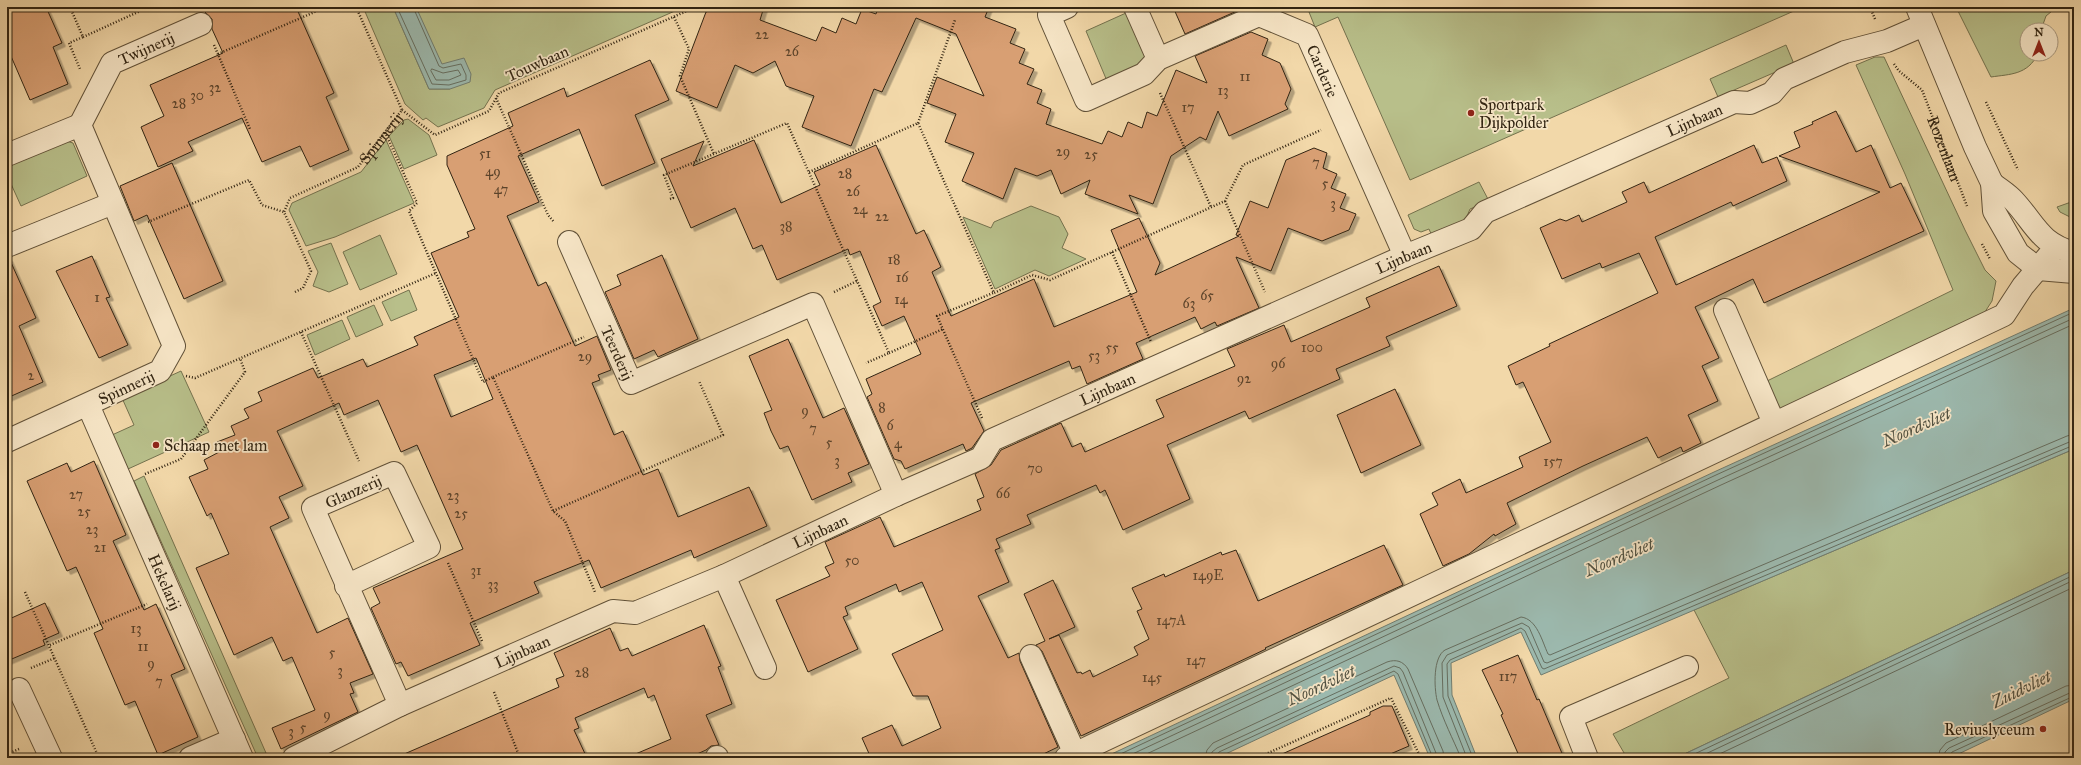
<svg xmlns="http://www.w3.org/2000/svg" width="2081" height="765" font-family="'IM FELL Great Primer',serif">
	<style>
		.green { fill: #b8bf8a; stroke: #74724e }
		.water { fill: #9cb9ae; stroke: #717d70 }
		.lines { fill: none; stroke-linecap: round; stroke-linejoin: round }
		.shore { stroke: #666e60; stroke-width: 1 }
		.building { fill: #d89f73; stroke: #312412; fill-rule: evenodd; filter: url(#shadow) }
		.minor-casing { stroke: #615138; stroke-width: 24 }
		.path { stroke: #312412; stroke-width: 2.5; stroke-dasharray: 1 2; stroke-linecap: butt }
		.minor { stroke: #f7e6c7; stroke-width: 22 }
		.poi-dot { fill: #8f2418; stroke: #f7e6c7; stroke-width: 1.5 }
		.labels { text-anchor: middle; stroke-width: 3.5; stroke-linejoin: round; paint-order: stroke }
		.number-label { font-size: 14px; fill: #5b432a }
		.street-label { font-size: 16px; fill: #312412; stroke: #f7e6c7 }
		.poi-label { font-size: 16px; fill: #312412; stroke: #f7e6c7; text-anchor: start }
		.water-label { font-size: 17px; font-style: italic; fill: #515141; stroke: #f7e6c7 }
	</style>
	<defs>
		<filter id="shadow"><feDropShadow dx="3.5" dy="3.5" stdDeviation="0" flood-color="#0004"/></filter>
	</defs>
	<rect width="100%" height="100%" fill="#f2d8a9"/>
	<filter id="stains"><feTurbulence type="fractalNoise" baseFrequency=".005" numOctaves="4"/><feColorMatrix values="0 0 0 0 .2 0 0 0 0 .09 0 0 0 0 .02 0 0 0 .5 -.17"/></filter>
	<radialGradient id="worn" r=".72"><stop offset=".6" stop-color="#630" stop-opacity="0"/><stop offset="1" stop-color="#630" stop-opacity=".3"/></radialGradient>
	<path class="green" d="M363 7H393L429 89H450L439 76 409 7H684L495 90 484 108 438 127 426 118 423 120 405 104Z
		M1307 7H1803L1410 180 1338 17 1315 27Z
		M1956 7H2057L2046 16 2041 30H2027V54H2038C2027 75 2011 74 1991 77Z
		M1126 13 1147 54 1142 65 1107 81 1086 31Z
		M1786 45 1794 64 1718 97 1710 79Z
		M1875 57H1884L1965 230 1985 270 1996 281 1992 301 1983 315 1779 411 1765 382 1953 290 1905 174 1856 65Z
		M408 119 429 135 437 155 404 169 389 136 404 120Z
		M63 140 73 143 87 176 21 206 7 175V161Z
		M386 140 414 203 335 237 306 246 289 210 292 203 361 172Z
		M1479 182 1489 201 1470 209 1465 221 1432 236 1429 229 1421 232 1414 229 1408 215Z
		M2074 201V219L2060 212 2057 207Z
		M1031 206 1059 217 1068 234 1062 248 1086 259 1049 276 1035 270 995 289 963 217 991 228 994 222Z
		M380 235 397 274 360 290 343 252Z
		M331 243 348 284 329 292 313 286 318 272 308 251Z
		M409 290 417 310 391 321 382 302Z
		M374 305 383 325 356 337 347 317Z
		M342 320 350 339 315 355 307 335Z
		M181 371 209 432 128 469 112 435 134 425 122 398Z
		M2074 449V570L1676 758H1627L1613 734 1729 678 1694 610Z
		M144 476 266 753 258 758 134 481Z"/>
	<path class="water" d="M393 7H416L442 64 464 58 471 74 470 82 450 89H429Z
		M2074 308V449L1541 675 1521 632 1451 663 1452 695 1477 758H1430L1394 675 1217 758H1103L1714 472Z
		M2074 570V699L1950 758H1676Z"/>
	<g class="lines">
		<path class="shore" d="M397 7 432 84 449 85 466 80V75L461 64 443 68 439 66 413 7
			M432 69 443 73 458 70 461 75 449 80H436L431 71Z
			M1112 758 1716 475 2074 312
			M1124 758 1718 480 2074 318
			M1138 758 1721 485 2074 324
			M1205 758 1207 750 1213 743 1387 662C1396 659 1403 661 1408 669L1443 751 1444 758
			M1211 758 1212 752 1217 748 1394 666 1400 668 1403 672 1438 758
			M1216 758 1219 752 1394 671 1398 674 1433 758
			M1461 758C1453 739 1443 720 1437 700 1434 687 1433 657 1445 650L1521 617C1537 619 1542 641 1548 654L1550 655 2067 436 2074 434
			M1467 758 1443 697 1442 663 1447 655 1522 623 1529 627 1544 662 1547 663 2074 440
			M1473 758 1448 696 1447 664 1450 660 1521 628 1525 631 1542 668 1544 669 2074 445
			M1686 758 2074 575
			M1697 758 2074 580
			M1711 758 2074 587
			M1938 758 1940 750 1946 743 2066 686 2074 685
			M1944 758 1945 752 1949 748 2074 691
			M1949 758 1952 752 2074 696"/>
	</g>
	<path class="building" d="M7 7H46L62 43 53 47 68 84 30 100 7 47Z
		M202 7H296L334 93 326 97 349 150 310 167 300 146 262 162 242 118 188 142 193 151 158 167 141 127 164 116 150 85 223 53 212 29V19L205 12Z
		M718 7H764L760 20 816 41 822 27 836 33 842 18 856 24 862 9 876 14 878 7H989L985 17 1016 29 1010 43 1025 49 1019 63 1034 69 1027 84 1042 90 1037 103 1051 109 1046 124 1102 144 1108 131 1122 137 1128 122 1142 128 1147 112 1157 116 1176 70 1207 83 1195 56 1251 32 1268 39 1262 55 1280 63 1291 89 1285 104 1288 109 1229 136 1218 111 1206 140 1200 137 1171 156 1153 204 1129 195 1138 214 1085 194 1090 180 1061 194 1051 170 1037 176 1015 168 1003 199 962 181 974 153 945 142 956 114 927 103 937 77 984 96 956 34 916 18 882 92 874 89 851 146 802 127 814 96 786 86 775 61 753 73 735 65 717 108 676 91 706 12Z
		M1173 7H1246L1185 34Z
		M650 60 669 100 635 115 655 163 602 186 579 129 518 156 539 202 507 216 538 286 546 282 575 346 597 336 611 370 598 375 600 380 592 383 614 435 623 431 643 475 658 469 678 517 749 487 767 526 694 558 691 550 601 588 589 560 534 582 539 593 470 623 480 645 408 676 401 662 396 664 371 608 380 603 373 588 463 549 417 445 401 452 378 400 344 415 339 403 277 431 303 486 279 497 289 518 270 527 317 633 348 618 373 674 350 683 354 693 350 694 358 712 281 749 272 728 315 710 292 657 283 661 272 637 234 655 196 568 229 554 211 513 207 516 189 477 208 469 204 460 221 451 217 442 235 435 231 426 249 418 244 409 262 401 258 392 313 368 318 378 363 359 367 367 418 345 414 337 459 317 431 253 469 237 467 232 475 229 447 165V156L513 126 508 113 564 88 567 97ZM476 358 493 399 451 417 434 375Z
		M1836 111 1856 152 1871 145 1890 188 1901 183 1924 231 1764 303 1753 279 1695 307 1719 358 1702 366 1718 401 1688 415 1701 443 1683 452 1681 447 1658 458 1647 437 1583 466 1507 503 1516 524 1495 536 1494 534 1469 554 1443 566 1420 514 1438 505 1432 493 1460 479 1466 493 1523 467 1519 457 1551 442 1523 382 1516 385 1508 366 1550 346 1549 344 1658 293 1639 253 1602 268 1600 263 1562 279 1540 228 1560 219 1566 221 1579 215 1582 222 1627 202 1622 192 1644 182 1649 193 1754 145 1762 163 1777 157 1787 181 1733 206 1731 202 1655 237 1676 285 1880 192 1779 156 1800 147 1794 132 1813 124 1812 122Z
		M754 140 781 203 820 185 814 172 876 145 916 234 924 230 941 267 932 272 951 316 1034 279 1054 327 1137 292 1111 230 1139 218 1160 263 1155 275 1239 236 1236 235 1250 201 1268 208 1286 160 1314 148 1327 153 1323 168 1337 174 1331 188 1346 194 1340 208 1356 214 1349 230 1322 241 1288 228 1271 271 1236 257 1259 308 1217 326 1215 322 1201 329 1195 317 1170 328 1136 343 1143 359 1087 384 1080 366 1072 369 1069 361 971 403 984 431 972 448 966 451 963 444 905 469 901 461 894 459 867 397 872 394 866 379 921 354 904 316 882 326 873 306 881 302 860 251 850 255 848 249 777 280 762 245 753 249 735 208 691 228 661 159 704 141 693 166Z
		M172 163 223 281 184 299 147 215 134 221 120 186Z
		M662 255 698 339 658 357 654 350 634 359 605 292 621 285 617 275Z
		M92 256 110 297 106 298 128 345 99 358 56 271Z
		M7 258H9L36 318 19 326 43 382 7 398Z
		M1439 266 1457 306 1386 337 1390 346 1336 369 1340 379 1249 419 1245 411 1167 445 1190 499 1123 530 1105 490 1100 493 1096 485 1027 515 1031 524 996 539 1000 548 995 550 1009 582 978 596 1008 658 1019 653 1020 661 1058 747 1035 758H871L862 738 892 725 902 746 941 728 928 696H913L892 654 943 630 922 582 899 592 896 584 845 607 848 615 843 617 858 649 808 672 776 600 830 576 825 567 834 563 825 542 880 517 894 547 981 510 977 500 984 497 975 474 991 465 1001 450 1061 423 1072 447 1081 443 1085 452 1164 417 1156 400 1235 366 1227 349 1284 325 1291 342 1370 307 1366 298Z
		M788 339 823 418 844 408 869 464 848 473 852 482 812 500 788 446 780 449 771 431 764 413 772 410 749 356Z
		M1395 389 1421 445 1361 473 1337 415Z
		M94 461 126 535 113 541 144 610 156 604 185 669 171 675 198 737 158 755 135 701 125 705 94 633 103 629 84 585 76 567 67 571 27 481 67 463 71 472Z
		M1384 545 1403 585 1265 648 1266 649 1081 736 1042 651 1036 645 1045 641 1024 594 1053 580 1075 627 1049 639 1059 635 1077 673 1081 672 1082 674 1090 670 1093 677 1138 655 1134 647 1149 639 1137 611 1142 609 1132 588 1164 574 1165 577 1221 552 1222 555 1236 550 1258 601Z
		M45 603 59 633 43 640 45 645 7 661V620Z
		M704 625 721 666 718 667 732 704 706 715 719 745 711 746 706 750 688 758H626L671 739 654 695 648 698 644 688 575 718 579 728 574 730 587 758H395L559 687 556 679 564 676 554 653 610 628 620 651 628 648 632 656Z
		M1518 655 1537 700 1539 699 1564 758H1520L1501 715 1503 714 1482 670Z
		M1383 706H1392L1409 746 1381 758H1273L1370 715V712Z"/>
	<g class="lines">
		<defs>
			<g id="minor">
				<path id="s3" d="M1067 7 1049 15 1086 100 1144 74 1158 59 1259 15 1307 35 1405 256"/>
				<path d="M1135 7 1158 59"/>
				<path d="M1917 7 1975 147 1992 183 1994 211 2018 253 2038 269 2074 272"/>
				<path id="s4" d="M80 125 112 63 201 24"/>
				<path d="M7 155 80 125 174 346 160 371 7 441"/>
				<path d="M1992 183C1999 189 2008 194 2014 201 2036 225 2039 243 2074 253"/>
				<path id="s5" d="M569 242 631 383 813 304 896 495"/>
				<path d="M7 246 113 203"/>
				<path d="M1725 310 1774 423"/>
				<path id="s6" d="M88 405 242 758"/>
				<path d="M724 576 765 668"/>
				<path d="M346 586 429 547 394 473 313 508 400 705"/>
				<path d="M1031 656 1075 754"/>
				<path d="M19 689 51 758"/>
				<path d="M717 757V758"/>
				<path d="M190 758 234 739"/>
				<path id="s7" d="M294 758 400 705 613 611 635 613 724 576 896 495 981 458 992 440 1405 256 1471 229 1485 212 1734 102 1750 103 1772 93 1784 79 1845 52 1887 41 1924 25"/>
				<path d="M1066 758 2004 315 2023 286 2056 247"/>
				<path d="M1587 758 1571 717 1687 667"/>
			</g>
		</defs>
		<use href="#minor" class="minor-casing"/>
		<g class="path">
			<path d="M70 7 83 37 69 43 80 69"/>
			<path d="M1870 7 1875 19"/>
			<path d="M674 17 689 49 680 76 714 154"/>
			<path d="M83 37 149 7"/>
			<path d="M214 45 250 129"/>
			<path d="M218 54 326 7"/>
			<path id="s1" d="M1894 64 1899 71 1922 90 1967 206"/>
			<path d="M1160 93 1211 207"/>
			<path d="M496 98 548 215 554 222"/>
			<path d="M1986 102 2018 170"/>
			<path d="M402 110 435 135 489 111 499 93 696 7"/>
			<path d="M918 123 955 20"/>
			<path d="M385 132 417 203 409 211 483 382 493 377 553 511 565 521 595 592"/>
			<path d="M809 172 918 123 994 293 1032 275 1050 280 1225 201 1243 165 1321 130"/>
			<path d="M670 199 673 198 664 175 787 123 889 353 866 363"/>
			<path d="M1225 201 1265 292"/>
			<path d="M148 222 249 180 262 205 284 212"/>
			<path d="M1982 244 1990 259"/>
			<path d="M1112 252 1151 342"/>
			<path id="s2" d="M295 292 303 288 311 271 284 212 290 198 358 167 402 110 356 7"/>
			<path d="M834 292 857 281"/>
			<path d="M301 332 359 461"/>
			<path d="M889 353 943 329"/>
			<path d="M186 376 195 378 436 273"/>
			<path d="M493 377 584 337"/>
			<path d="M982 418 937 316 993 293"/>
			<path d="M145 474 181 459 245 372 240 358"/>
			<path d="M553 511 723 435 699 381"/>
			<path d="M448 563 482 641"/>
			<path d="M25 592 99 758"/>
			<path d="M50 645 147 604"/>
			<path d="M31 668 55 658"/>
			<path d="M494 692 520 758"/>
			<path d="M7 754 19 749"/>
			<path d="M1257 758 1391 698 1421 758"/>
		</g>
		<use href="#minor" class="minor"/>
	</g>
	<g class="poi-dot">
		<circle cx="1471" cy="113" r="4"/>
		<circle cx="156" cy="445" r="4"/>
		<circle cx="2043" cy="729" r="4"/>
	</g>
	<g class="labels">
		<g class="number-label">
			<text x="762" y="39">22</text>
			<text x="792" y="56">26</text>
			<text x="1245" y="81">11</text>
			<text x="215" y="92">32</text>
			<text x="1223" y="95">13</text>
			<text x="197" y="100">30</text>
			<text x="179" y="108">28</text>
			<text x="1188" y="112">17</text>
			<text x="1063" y="156">29</text>
			<text x="485" y="158">51</text>
			<text x="1091" y="159">25</text>
			<text x="1316" y="167">7</text>
			<text x="493" y="176">49</text>
			<text x="845" y="178">28</text>
			<text x="1325" y="188">5</text>
			<text x="501" y="194">47</text>
			<text x="853" y="196">26</text>
			<text x="1333" y="208">3</text>
			<text x="860" y="214">24</text>
			<text x="882" y="221">22</text>
			<text x="786" y="231">38</text>
			<text x="894" y="264">18</text>
			<text x="902" y="282">16</text>
			<text x="1207" y="300">65</text>
			<text x="97" y="302">1</text>
			<text x="901" y="304">14</text>
			<text x="1189" y="308">63</text>
			<text x="1112" y="352">55</text>
			<text x="1312" y="352">100</text>
			<text x="1094" y="360">53</text>
			<text x="585" y="361">29</text>
			<text x="1278" y="368">96</text>
			<text x="31" y="380">2</text>
			<text x="1244" y="383">92</text>
			<text x="882" y="412">8</text>
			<text x="805" y="415">9</text>
			<text x="890" y="430">6</text>
			<text x="813" y="433">7</text>
			<text x="829" y="447">5</text>
			<text x="898" y="448">4</text>
			<text x="837" y="465">3</text>
			<text x="1553" y="466">157</text>
			<text x="1035" y="473">70</text>
			<text x="1003" y="498">66</text>
			<text x="76" y="499">27</text>
			<text x="453" y="500">23</text>
			<text x="84" y="516">25</text>
			<text x="461" y="518">25</text>
			<text x="92" y="534">23</text>
			<text x="100" y="552">21</text>
			<text x="852" y="565">50</text>
			<text x="476" y="575">31</text>
			<text x="1208" y="580">149E</text>
			<text x="493" y="589">33</text>
			<text x="1171" y="625">147A</text>
			<text x="136" y="633">13</text>
			<text x="143" y="651">11</text>
			<text x="332" y="657">5</text>
			<text x="1196" y="665">147</text>
			<text x="151" y="668">9</text>
			<text x="340" y="675">3</text>
			<text x="582" y="677">28</text>
			<text x="1508" y="681">117</text>
			<text x="1152" y="682">145</text>
			<text x="159" y="686">7</text>
			<text x="327" y="719">9</text>
			<text x="303" y="732">5</text>
			<text x="291" y="736">3</text>
		</g>
		<g class="street-label">
			<text dy="6" stroke="none"><textPath href="#s4" startOffset="107">Twijnerij</textPath></text>
			<text transform="translate(537 63) rotate(-24)" y="6">Touwbaan</text>
			<text dy="6" stroke="none"><textPath href="#s3" startOffset="398">Carderie</textPath></text>
			<text dy="6" stroke="none"><textPath href="#s7" startOffset="1548">Lijnbaan</textPath></text>
			<text dy="6" stroke="none"><textPath href="#s2" startOffset="219">Spinnerij</textPath></text>
			<text dy="6" stroke="none"><textPath href="#s1" startOffset="101">Rozenlaan</textPath></text>
			<text dy="6" stroke="none"><textPath href="#s7" startOffset="1224">Lijnbaan</textPath></text>
			<text dy="6" stroke="none"><textPath href="#s5" startOffset="121">Teerderij</textPath></text>
			<text transform="translate(126 387) rotate(-25)" y="6">Spinnerij</text>
			<text dy="6" stroke="none"><textPath href="#s7" startOffset="900">Lijnbaan</textPath></text>
			<text transform="translate(353 491) rotate(-24)" y="6">Glanzerij</text>
			<text dy="6" stroke="none"><textPath href="#s7" startOffset="576">Lijnbaan</textPath></text>
			<text dy="6" stroke="none"><textPath href="#s6" startOffset="193">Hekelarij</textPath></text>
			<text dy="6" stroke="none"><textPath href="#s7" startOffset="252">Lijnbaan</textPath></text>
		</g>
		<g class="poi-label">
			<text x="1479" y="110">Sportpark<tspan x="1479" dy="18">Dijkpolder</tspan></text>
			<text x="164" y="451">Schaap met lam</text>
			<text x="2035" y="735" text-anchor="end">Reviuslyceum</text>
		</g>
		<g class="water-label">
			<text transform="translate(1916 427) rotate(-24)" y="6">Noordvliet</text>
			<text transform="translate(1619 557) rotate(-23)" y="6">Noordvliet</text>
			<text transform="translate(1321 685) rotate(-25)" y="6">Noordvliet</text>
			<text transform="translate(2021 689) rotate(-26)" y="6">Zuidvliet</text>
		</g>
	</g>
	<rect width="2081" height="765" fill="none" stroke="#f2d8a9" stroke-width="24"/>
	<rect x="8" y="8" width="2065" height="749" fill="none" stroke="#312412" stroke-width="2"/>
	<rect x="12" y="12" width="2057" height="741" fill="none" stroke="#312412"/>
	<g transform="translate(2039 42)"><circle r="19" fill="#f7e6c7" stroke="#a8987f"/>
	<path d="M0-3L7 15L0 10L-7 15Z" fill="#8f2418"/>
	<text y="-6" font-size="11" font-weight="bold" text-anchor="middle" fill="#312412">N</text>
	</g>
	<rect width="100%" height="100%" filter="url(#stains)"/>
	<rect width="100%" height="100%" fill="url(#worn)"/>
</svg>
